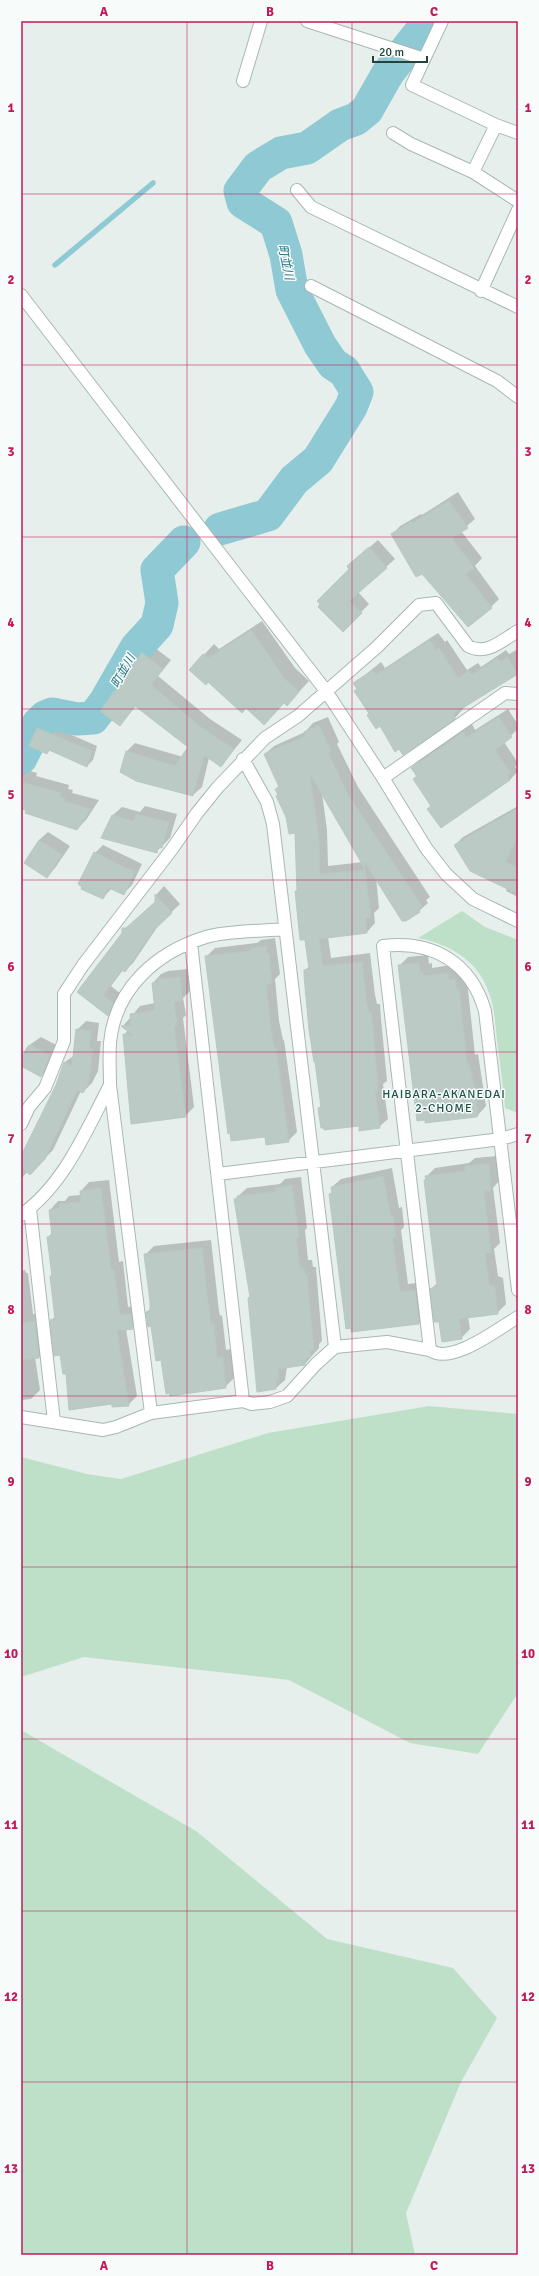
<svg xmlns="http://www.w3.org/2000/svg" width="539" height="2276" font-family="Signika,'Noto Sans JP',sans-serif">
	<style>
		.green { fill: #bfe0c8 }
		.shadow { fill: #0003; fill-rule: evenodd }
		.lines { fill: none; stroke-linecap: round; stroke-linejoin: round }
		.stream { stroke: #8ec9d4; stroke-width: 5.5 }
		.river { stroke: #8ec9d4; stroke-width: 33 }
		.building { fill: #bbcac4; stroke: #b8c9c2 }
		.minor-casing { stroke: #a8b8b2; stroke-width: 14 }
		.minor { stroke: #fff; stroke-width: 12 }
		.grid { fill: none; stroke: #c2185b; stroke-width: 1; stroke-opacity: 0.55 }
		.labels { text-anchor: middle; stroke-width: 3; stroke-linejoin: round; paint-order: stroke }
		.water-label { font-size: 12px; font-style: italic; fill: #1c6f80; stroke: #f7fbf9 }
		.neighbourhood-label { font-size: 12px; letter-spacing: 1px; fill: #1f5548; stroke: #f7fbf9 }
		.neatline { fill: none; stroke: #c2185b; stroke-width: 1.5 }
		.grid-label { font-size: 13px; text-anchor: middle; font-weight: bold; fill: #c2185b }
	</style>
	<rect width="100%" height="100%" fill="#e6efeb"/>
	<path class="green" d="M462 911 485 927 518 940V1113L505 1108C503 1086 500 1063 497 1041 495 1025 495 1008 489 993 479 961 449 944 418 938Z
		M429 1406 518 1414V1693L478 1754 410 1743 289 1680 84 1657 21 1677V1457L87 1474 121 1479 268 1433Z
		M21 1730 196 1831 327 1939 453 1968 497 2018 461 2082 406 2213 415 2255H21Z"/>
	<path class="shadow" d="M458 492 475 519 461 531 482 558 475 566 499 599 491 607 392 535 400 526 421 514 422 515Z
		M378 540 395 559 358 592 369 604 343 631 350 569 357 558Z
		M262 621 295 668 309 681 297 694 284 702 246 707 190 670 214 644 219 649Z
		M438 633 445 642 447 640 467 670 478 663 481 667 506 650 509 654 518 649V672L462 707 463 709 455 718 403 754 380 725 377 727 355 692 358 689 355 683 381 662 385 668Z
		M151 645 171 660 158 676 210 719 242 740 221 766 209 758 202 787 193 795 126 752 135 743 183 757 190 747 136 706 120 725 143 654Z
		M508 709 518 725V729L504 742 518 763 515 767 518 771 510 780 441 827 412 768 421 759 472 724 475 730Z
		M328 717 339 742 337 744 358 787 430 897 426 900 428 903 419 911 376 877 379 908 374 913 375 923 367 932 328 937 331 958 370 953 375 995 377 1004H380L381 1019 387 1081 383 1084 388 1119 379 1127 360 1124 319 1108 322 1106 305 970 310 966 296 891 298 889 296 832 276 789 279 786 265 754 274 746 305 732 313 723ZM322 793 363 862 328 866 327 830Z
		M44 723 97 746 93 760 87 766 50 749 47 753 38 729Z
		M23 769 37 773 36 776 69 785 68 789 73 790 72 793 99 800 86 820 77 829 21 808V771Z
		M145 806 177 814 170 838 157 851 102 837 113 815 122 807 140 812Z
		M518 806V897L506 891 507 888 455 845 463 837Z
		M48 832 70 846 55 868 47 877 39 840Z
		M103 845 142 864 132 885 123 894 112 888 103 898 95 853Z
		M164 886 180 904 160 923 133 963 125 971 123 970 111 986 121 994 117 1006 108 1015 79 992 126 929 156 901V895Z
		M275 938 280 974 275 979 279 1021 283 1040H284L297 1132 288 1141 266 1136 206 957 215 948 257 943 261 940Z
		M428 955 429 964 432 963V968L457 964 467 981 475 1055 478 1054 486 1106 478 1115 399 966 408 957Z
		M188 969 190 991 183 998 186 1015 183 1018 194 1107 185 1116 124 1035 128 1030 123 1026 140 1006 155 1003 153 983 161 974 168 971Z
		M86 1021 99 1023 97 1041H101L98 1071 92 1083 83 1092 81 1091 53 1150 30 1173 28 1171 21 1179V1155L57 1085 65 1062 75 1055 77 1030Z
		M41 1037 58 1046 50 1067 41 1076 22 1065 21 1071V1060L28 1046Z
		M497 1156 499 1181 493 1188 500 1243 494 1249 498 1276 503 1278 506 1304 497 1313 468 1317 470 1329 461 1338 439 1320 431 1289 437 1283 426 1194V1177L435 1168 469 1163 475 1158Z
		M392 1168 399 1208 402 1207 404 1227 401 1230 408 1284 424 1282 428 1314 419 1323 352 1330 330 1194 333 1192 332 1187 341 1179Z
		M301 1177 307 1228 305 1230 308 1260H312L313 1267H316L322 1341 319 1344V1348L304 1365 287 1367 285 1380 276 1388 249 1298 251 1296 235 1199 247 1188 280 1184 285 1179Z
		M109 1180 119 1262 123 1261 128 1307 139 1305 141 1319 132 1328 126 1329 137 1396 128 1405 112 1403 67 1373 51 1320 56 1316 48 1237 52 1233 50 1210 58 1201H65L69 1196 81 1195V1191L89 1182Z
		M211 1240 219 1311 220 1316 222 1315 226 1350 231 1349 234 1378 225 1387 162 1359 147 1312 151 1308 145 1255 154 1246Z
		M25 1270 26 1273H28L33 1314 44 1313 47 1348 39 1357H35L40 1390 31 1399 21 1400V1271Z"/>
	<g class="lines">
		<path class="stream" d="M55 265 153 183"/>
		<path class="river" d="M220 529 268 515 294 480 318 460 351 407 357 392 344 371 333 364 320 345 292 290 286 255 276 223 243 202 240 191 258 167 281 153 307 148 340 125 356 119 367 110 388 73 429 21
			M21 758 38 724 45 717 52 714 77 719 93 718 105 702 136 648 157 625 162 603 157 570 184 542"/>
	</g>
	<path class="building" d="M449 500 468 528 452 538 474 568 466 574 492 608 468 627 422 574 416 577 391 534 412 521 413 523Z
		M369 547 387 568 349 601 362 613 343 632 318 607 320 604 317 601 349 569 347 566Z
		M251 630 285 679 299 692 287 706 284 703 264 725 246 708 242 713 208 682 206 685 189 670 203 654 208 658Z
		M430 640 436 650 439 648 458 678 469 671 472 675 497 658 500 662 507 657 518 674 453 714 455 719 403 755 399 749 395 752 380 726 376 729 367 715 369 713 354 691 357 689 353 683 373 670 376 675Z
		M142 653 163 669 151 685 202 728 234 749 221 767 204 755 193 796 136 781 120 772 126 751 175 766 188 747 135 706 120 726 100 711Z
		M499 717 512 737 495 750 511 773 507 775 510 780 441 828 427 809 431 806 413 779 417 776 411 768 463 732 466 738Z
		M319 725 331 751 328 753 349 796 422 906 418 909 420 912 406 921H402L364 861 365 869 310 774 319 839 320 874 365 870 371 917 365 918 367 933 319 939 323 966 362 962 367 1005 369 1013 371 1012 373 1028 378 1091H375L380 1128 359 1131V1126L324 1130V1128H321L318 1108 321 1107 315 1062H314L309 1030 304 976V970L309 969 305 940H300L295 891H297L295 833 289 834 286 817 276 796 278 795 275 789 279 787 264 754 305 736 304 732Z
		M37 728 92 751 87 767 49 750 47 754 29 746Z
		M21 782 61 793 60 797 65 798 64 801 91 809 77 830 25 813 26 810 21 809Z
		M518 808V836L505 862 518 868V894L470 871 454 845Z
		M136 814 169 822 162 848 158 847 157 853 101 838 112 815 134 821Z
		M39 840 62 855 47 878 24 863Z
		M94 852 135 872 124 895 109 888 103 899 81 889 82 887 78 884Z
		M155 894 172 913 153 931 125 972 122 970 103 995 113 1003 108 1016 77 992 122 933V928H126L155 902Z
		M266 946 267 954 269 953 272 983 266 984 271 1030 274 1048H276L289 1142 266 1145 265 1137 231 1141 230 1133 228 1134 205 956 251 951V948Z
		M419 963 420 972H423L424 976 448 973 449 980 455 979 456 989H459L467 1063H469L475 1090 478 1116 476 1117 425 1123V1120L417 1121 398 965Z
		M180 977 182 1001 174 1002 177 1025 174 1026 186 1117 131 1124 123 1034 134 1036 121 1026 131 1025 130 1014 155 1010 152 983 159 982 158 979Z
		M76 1029 91 1031 89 1049H93L89 1081 83 1093 77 1090 45 1159 30 1175 21 1167V1156L56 1085 64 1062 72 1066Z
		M31 1045 50 1055 41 1077 21 1066V1058L28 1046 30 1047Z
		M489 1164 491 1191H484L491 1253H485L489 1285 495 1287 498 1314 459 1319 462 1339 442 1342 439 1322H434L430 1289 437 1286 424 1180H426L425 1176 465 1171V1166Z
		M383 1176 391 1216 393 1215 396 1237H392L400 1292 415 1290 419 1324 351 1332V1328L346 1329 329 1194 332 1193 331 1187Z
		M292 1185 299 1237 296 1238 300 1268H304L305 1275H307L314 1350 310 1351 311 1357 305 1358V1365L278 1369 279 1380 276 1381V1389L257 1392 248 1298 250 1297 234 1199 238 1198 237 1196 276 1192 275 1188Z
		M101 1188 111 1270H114L120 1315 131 1314 133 1329 117 1331 129 1406 112 1407V1404L69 1410 66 1374H63L60 1355 54 1356 50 1320 55 1319 50 1276H52L47 1237 52 1236 49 1210 60 1208 59 1204 81 1202 80 1191Z
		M202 1248 210 1320 211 1324H214L217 1358 223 1357 226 1388 170 1396 169 1393 166 1394 161 1360 156 1361 151 1326 148 1327 146 1312 150 1311V1302L144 1254Z
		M35 1321 39 1358 21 1360V1323Z"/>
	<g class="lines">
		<defs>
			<path id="minor" d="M307 21 424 59
				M442 21 412 85 496 125 518 133
				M243 81 261 21
				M393 133 411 144 473 172 518 201
				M473 172 496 125
				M297 190 311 207 518 307
				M311 286 497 381 518 397
				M481 291 518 210
				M21 295 326 691 383 778 426 848 446 874 473 899 518 921
				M243 759 267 802 273 824 335 1347
				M383 778 505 693 518 694
				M191 943 243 1401
				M21 1124 29 1107 45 1088 64 1041V994L83 965 172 849 197 813 218 787 265 738 298 716 377 647 419 605 436 603 468 646C486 656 501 641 518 631
				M218 1174 501 1139 518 1134
				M30 1209 54 1421
				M21 1215C64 1185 86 1131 110 1085
				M430 1350C451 1366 499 1328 518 1317
				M151 1413 110 1085C110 1071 109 1057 110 1043 115 988 157 952 206 937 226 931 264 931 285 929
				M21 1417 103 1430 116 1427 151 1413 243 1401 252 1404 270 1402 287 1396 316 1364 335 1347 387 1342 430 1350 383 946C432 940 471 962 485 1011L518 1290"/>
		</defs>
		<use href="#minor" class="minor-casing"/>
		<use href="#minor" class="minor"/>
	</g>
	<path class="grid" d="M187 21V2255M352 21V2255M21 194H518M21 365H518M21 537H518M21 709H518M21 880H518M21 1052H518M21 1224H518M21 1396H518M21 1567H518M21 1739H518M21 1911H518M21 2082H518"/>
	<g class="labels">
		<g class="water-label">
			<text transform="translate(286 262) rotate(78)" y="4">町並川</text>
			<text transform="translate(123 671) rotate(-61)" y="4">町並川</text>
		</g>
		<g class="neighbourhood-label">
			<text x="444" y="1098">HAIBARA-AKANEDAI<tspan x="444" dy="14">2-CHOME</tspan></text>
		</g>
	</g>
	<rect width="539" height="2276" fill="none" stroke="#f7fbf9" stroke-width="44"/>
	<path d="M373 56v6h54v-6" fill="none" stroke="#24423a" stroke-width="2"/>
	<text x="379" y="56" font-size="12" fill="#24423a" stroke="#f7fbf9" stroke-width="3" paint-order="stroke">20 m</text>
	<rect x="22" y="22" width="495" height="2232" class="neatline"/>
	<g class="grid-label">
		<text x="104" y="16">A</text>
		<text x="270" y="16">B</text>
		<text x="434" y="16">C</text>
		<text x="11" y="112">1</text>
		<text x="528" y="112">1</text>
		<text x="11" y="284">2</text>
		<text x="528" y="284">2</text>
		<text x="11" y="456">3</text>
		<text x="528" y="456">3</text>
		<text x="11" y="627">4</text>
		<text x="528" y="627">4</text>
		<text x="11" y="799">5</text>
		<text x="528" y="799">5</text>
		<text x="11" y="971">6</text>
		<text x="528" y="971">6</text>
		<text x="11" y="1143">7</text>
		<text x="528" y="1143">7</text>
		<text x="11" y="1314">8</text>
		<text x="528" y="1314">8</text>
		<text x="11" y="1486">9</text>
		<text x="528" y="1486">9</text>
		<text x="11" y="1658">10</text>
		<text x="528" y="1658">10</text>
		<text x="11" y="1829">11</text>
		<text x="528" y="1829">11</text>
		<text x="11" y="2001">12</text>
		<text x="528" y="2001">12</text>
		<text x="11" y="2173">13</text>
		<text x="528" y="2173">13</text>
		<text x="104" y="2270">A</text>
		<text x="270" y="2270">B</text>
		<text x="434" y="2270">C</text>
	</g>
</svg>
